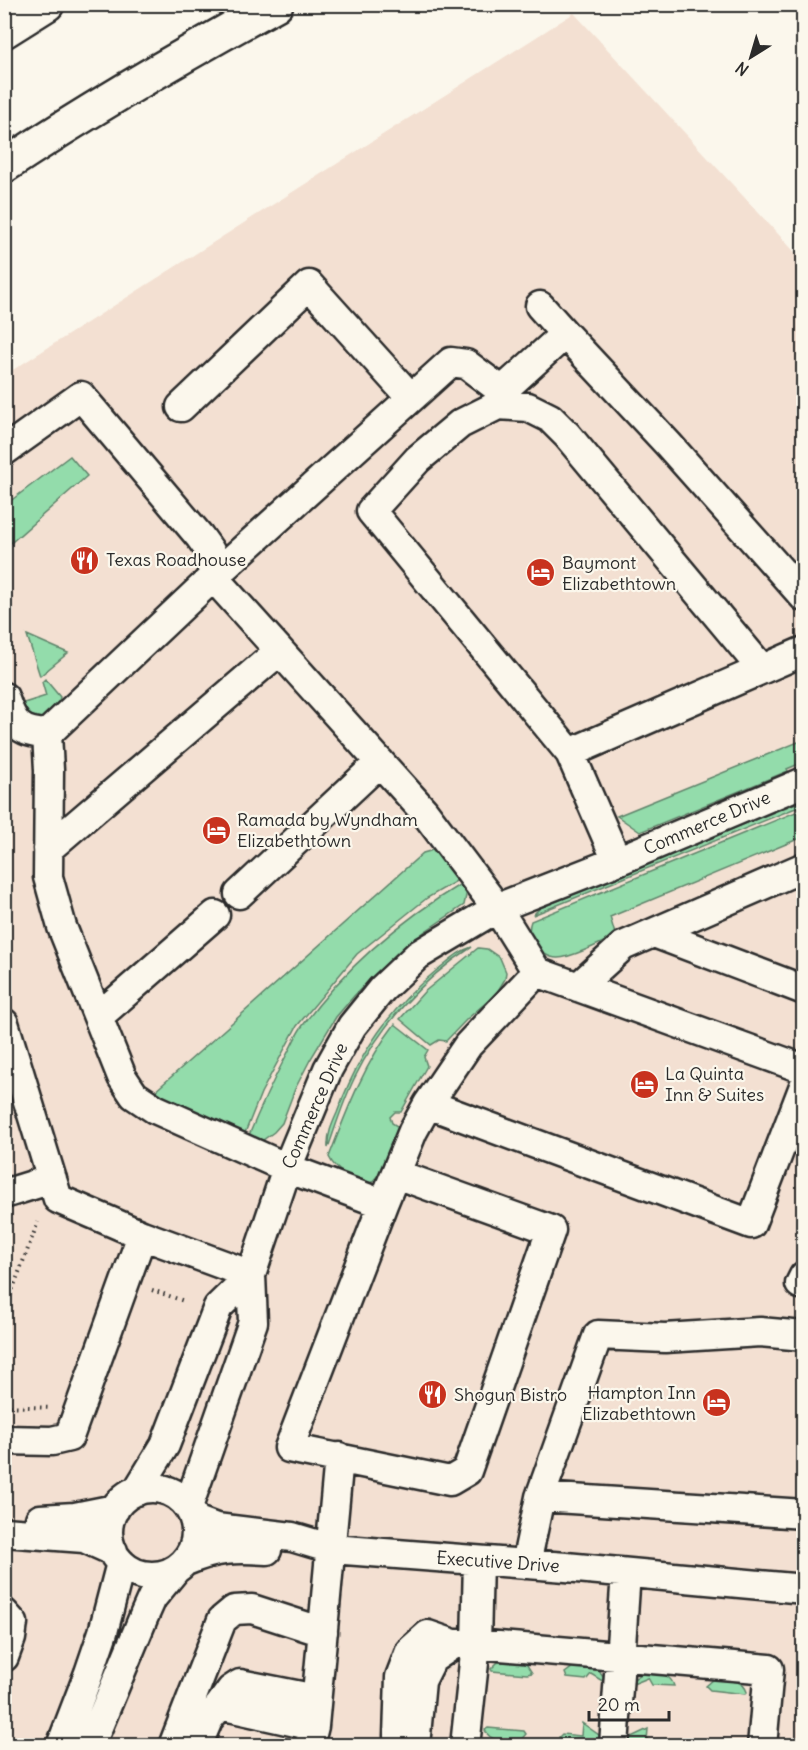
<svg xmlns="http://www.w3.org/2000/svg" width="808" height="1750" font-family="Delius,sans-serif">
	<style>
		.built { fill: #f3e0d2 }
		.green { fill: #93dcab; stroke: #5f846b; stroke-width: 1.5 }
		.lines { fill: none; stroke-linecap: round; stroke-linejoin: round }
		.minor-casing { stroke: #2b2b2b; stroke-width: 33 }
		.highway-casing { stroke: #2b2b2b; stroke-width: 38 }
		.path { stroke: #2b2b2b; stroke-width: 4; stroke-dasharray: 1.5 4.5; stroke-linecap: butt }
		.minor { stroke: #fbf7ec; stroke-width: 28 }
		.highway { stroke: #fbf7ec; stroke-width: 33 }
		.labels { text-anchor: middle; stroke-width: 4.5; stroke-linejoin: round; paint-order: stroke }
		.poi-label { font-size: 18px; fill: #2b2b2b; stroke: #fbf7ec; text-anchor: start }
		.street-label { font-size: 18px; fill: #2b2b2b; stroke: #fbf7ec }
	</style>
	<rect width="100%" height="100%" fill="#fbf7ec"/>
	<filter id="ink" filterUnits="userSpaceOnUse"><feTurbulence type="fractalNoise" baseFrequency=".0167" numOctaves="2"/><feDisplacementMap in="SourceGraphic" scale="12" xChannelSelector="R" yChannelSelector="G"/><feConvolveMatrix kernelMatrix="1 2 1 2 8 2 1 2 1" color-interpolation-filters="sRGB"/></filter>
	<g filter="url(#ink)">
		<path class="built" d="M574 13 803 261V1745L5 1746V375Z"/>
		<path class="green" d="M70 456 87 476 5 548V505Z
			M27 635 68 653 40 676Z
			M45 679 60 697 56 711 43 720 33 719 21 704 46 696 42 682Z
			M803 740V765L801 766 799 764 787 769 788 771 640 832 617 816Z
			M801 801 803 805 533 915 540 908Z
			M803 809V837L610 917 615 934C608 941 599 944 590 948 568 957 550 967 534 943 529 936 528 929 531 921Z
			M435 847 458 880 427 898 357 954 297 1026 261 1093 243 1138 153 1093 423 853 430 851Z
			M464 882 467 891 464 905 424 932 371 978 354 996 336 1017 310 1060 295 1089 282 1123 274 1132 263 1140H247C259 1111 271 1084 286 1056 291 1047 295 1037 301 1028 344 968 401 920 464 882Z
			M472 947C423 978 379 1027 354 1079 343 1102 336 1125 328 1148 327 1135 332 1124 337 1113 357 1057 391 1007 437 970 449 961 458 951 472 947Z
			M478 948 487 949 500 958 506 972 505 979 496 994 467 1019 446 1041 439 1040 431 1045 400 1019 424 992Z
			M395 1024 428 1050 424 1057 427 1066 401 1112H395L390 1117 392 1123 397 1126 398 1128 380 1173 371 1183C355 1180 337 1174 329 1157 347 1110 364 1064 395 1024Z
			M498 1662 523 1663 527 1665 532 1673 527 1674 492 1671 491 1669Z
			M573 1667C586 1668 602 1666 605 1681L604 1682 591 1674 586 1680 567 1678 565 1673Z
			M643 1673C656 1674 670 1672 674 1686L652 1685 648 1678 633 1684 634 1679Z
			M714 1679C726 1680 743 1678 747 1692L745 1694 710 1690 706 1686Z
			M582 1723 599 1735 600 1738 595 1745 566 1746 559 1737 562 1734 581 1736Z
			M488 1728 524 1731 526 1734 520 1741C507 1741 490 1743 485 1730Z
			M648 1729 647 1741 665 1743 668 1745H629V1738Z"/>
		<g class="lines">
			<defs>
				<path id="minor" d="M540 306 565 334
					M502 391 565 334 668 444 804 597
					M181 407 309 285 411 398
					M4 451 81 396 200 537 210 551 213 577
					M213 577 451 362 466 364 502 391 498 405
					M762 669 567 435 550 418 528 407 498 405 460 424 418 459 371 511 570 753 804 651
					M4 697C13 723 18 733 47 734
					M570 753 617 861
					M48 849 279 651
					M239 894 380 762
					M654 933 804 990
					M537 972 468 1045 428 1104 751 1224 804 1086
					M578 987 623 946 804 867
					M98 1017 215 915
					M4 1023 58 1199 142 1235 69 1437 52 1441 4 1440
					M396 1174 551 1230 467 1471 450 1481 289 1448 383 1204 413 1131 428 1104
					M4 1194 52 1179
					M383 1204 287 1168 155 1109 134 1095 122 1077 62 927 48 877 49 770 47 734 213 577 423 810 497 908 537 972 804 1069
					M142 1235 251 1275
					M800 1284 804 1276
					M108 1532a44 44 0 1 1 88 0a44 44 0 1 1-88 0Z
					M137 1491 165 1445 218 1307 251 1275 287 1168 328 1069 352 1026 382 989 418 955 497 908 617 861 804 782
					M540 1497 804 1514
					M188 1507 253 1322 251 1275
					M40 1519 75 1517 115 1509
					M195 1520 216 1528 292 1537 332 1549 566 1567 804 1589
					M4 1532 84 1538 113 1551
					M186 1561C216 1548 235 1548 267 1550
					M526 1564 540 1497 598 1335 665 1338 760 1332 804 1336
					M4 1613 13 1623 11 1638 4 1657
					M220 1705 231 1690 240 1684 316 1699
					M398 1736 400 1677 410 1651 428 1635 454 1644
					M61 1746 89 1673 103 1632 121 1563
					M90 1746 144 1616 152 1598 175 1570
					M173 1746 222 1620 234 1610 252 1609 323 1632
					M197 1746 208 1720 220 1705 314 1726
					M309 1746 314 1726 339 1457
					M415 1746 421 1681 432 1659 454 1644H476L769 1669 762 1746
					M465 1746 476 1644 478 1561
					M614 1746 626 1573"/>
				<path id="highway" d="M4 31 47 4
					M4 166C92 108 183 55 276 4"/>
			</defs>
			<use href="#minor" class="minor-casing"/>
			<use href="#highway" class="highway-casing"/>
			<path class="path" d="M152 1290 184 1301
				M4 1312 38 1222
				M4 1406 51 1408"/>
			<use href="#minor" class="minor"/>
			<use href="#highway" class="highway"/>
		</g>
	</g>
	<defs>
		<symbol id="restaurant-disc" viewBox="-11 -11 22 22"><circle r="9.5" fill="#c8321e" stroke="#fbf7ec"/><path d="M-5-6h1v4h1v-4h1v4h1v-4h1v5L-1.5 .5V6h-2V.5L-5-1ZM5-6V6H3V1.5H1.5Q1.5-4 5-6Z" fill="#fff"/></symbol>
		<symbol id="hotel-disc" viewBox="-11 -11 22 22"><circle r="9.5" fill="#c8321e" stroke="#fbf7ec"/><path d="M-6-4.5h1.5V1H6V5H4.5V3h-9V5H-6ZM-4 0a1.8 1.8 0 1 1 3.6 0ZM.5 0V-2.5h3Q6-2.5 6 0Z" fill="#fff"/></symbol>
	</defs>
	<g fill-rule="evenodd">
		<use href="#restaurant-disc" x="68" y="544" width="33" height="33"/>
		<use href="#hotel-disc" x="524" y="556" width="33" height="33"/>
		<use href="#hotel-disc" x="200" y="814" width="33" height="33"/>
		<use href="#hotel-disc" x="628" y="1068" width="33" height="33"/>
		<use href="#restaurant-disc" x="416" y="1378" width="33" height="33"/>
		<use href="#hotel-disc" x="700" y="1386" width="33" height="33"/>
	</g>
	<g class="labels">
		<g class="poi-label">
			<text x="106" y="566">Texas Roadhouse</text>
			<text x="562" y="569">Baymont<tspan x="562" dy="21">Elizabethtown</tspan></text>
			<text x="237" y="826">Ramada by Wyndham<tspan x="237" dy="21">Elizabethtown</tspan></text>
			<text x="665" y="1080">La Quinta<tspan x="665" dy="21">Inn &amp; Suites</tspan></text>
			<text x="696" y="1399" text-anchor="end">Hampton Inn<tspan x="696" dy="21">Elizabethtown</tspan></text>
			<text x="454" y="1401">Shogun Bistro</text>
		</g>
		<g class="street-label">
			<text transform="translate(707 823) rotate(-23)" y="6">Commerce Drive</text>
			<text transform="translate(315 1106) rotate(-66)" y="6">Commerce Drive</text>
			<text transform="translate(498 1562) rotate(4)" y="6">Executive Drive</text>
		</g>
	</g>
	<rect width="808" height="1750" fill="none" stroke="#fbf7ec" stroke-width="24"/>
	<rect x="12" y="12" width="784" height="1726" fill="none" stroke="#2b2b2b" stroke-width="2" filter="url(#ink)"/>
	<g transform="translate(751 57) rotate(217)" stroke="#fbf7ec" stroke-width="4.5" paint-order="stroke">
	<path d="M0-4.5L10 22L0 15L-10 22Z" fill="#2b2b2b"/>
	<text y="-9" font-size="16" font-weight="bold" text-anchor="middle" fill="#2b2b2b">N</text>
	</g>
	<path d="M589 1711v9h80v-9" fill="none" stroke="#2b2b2b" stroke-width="3"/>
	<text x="598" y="1711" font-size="18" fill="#2b2b2b" stroke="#fbf7ec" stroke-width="4.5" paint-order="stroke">20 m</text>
</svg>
